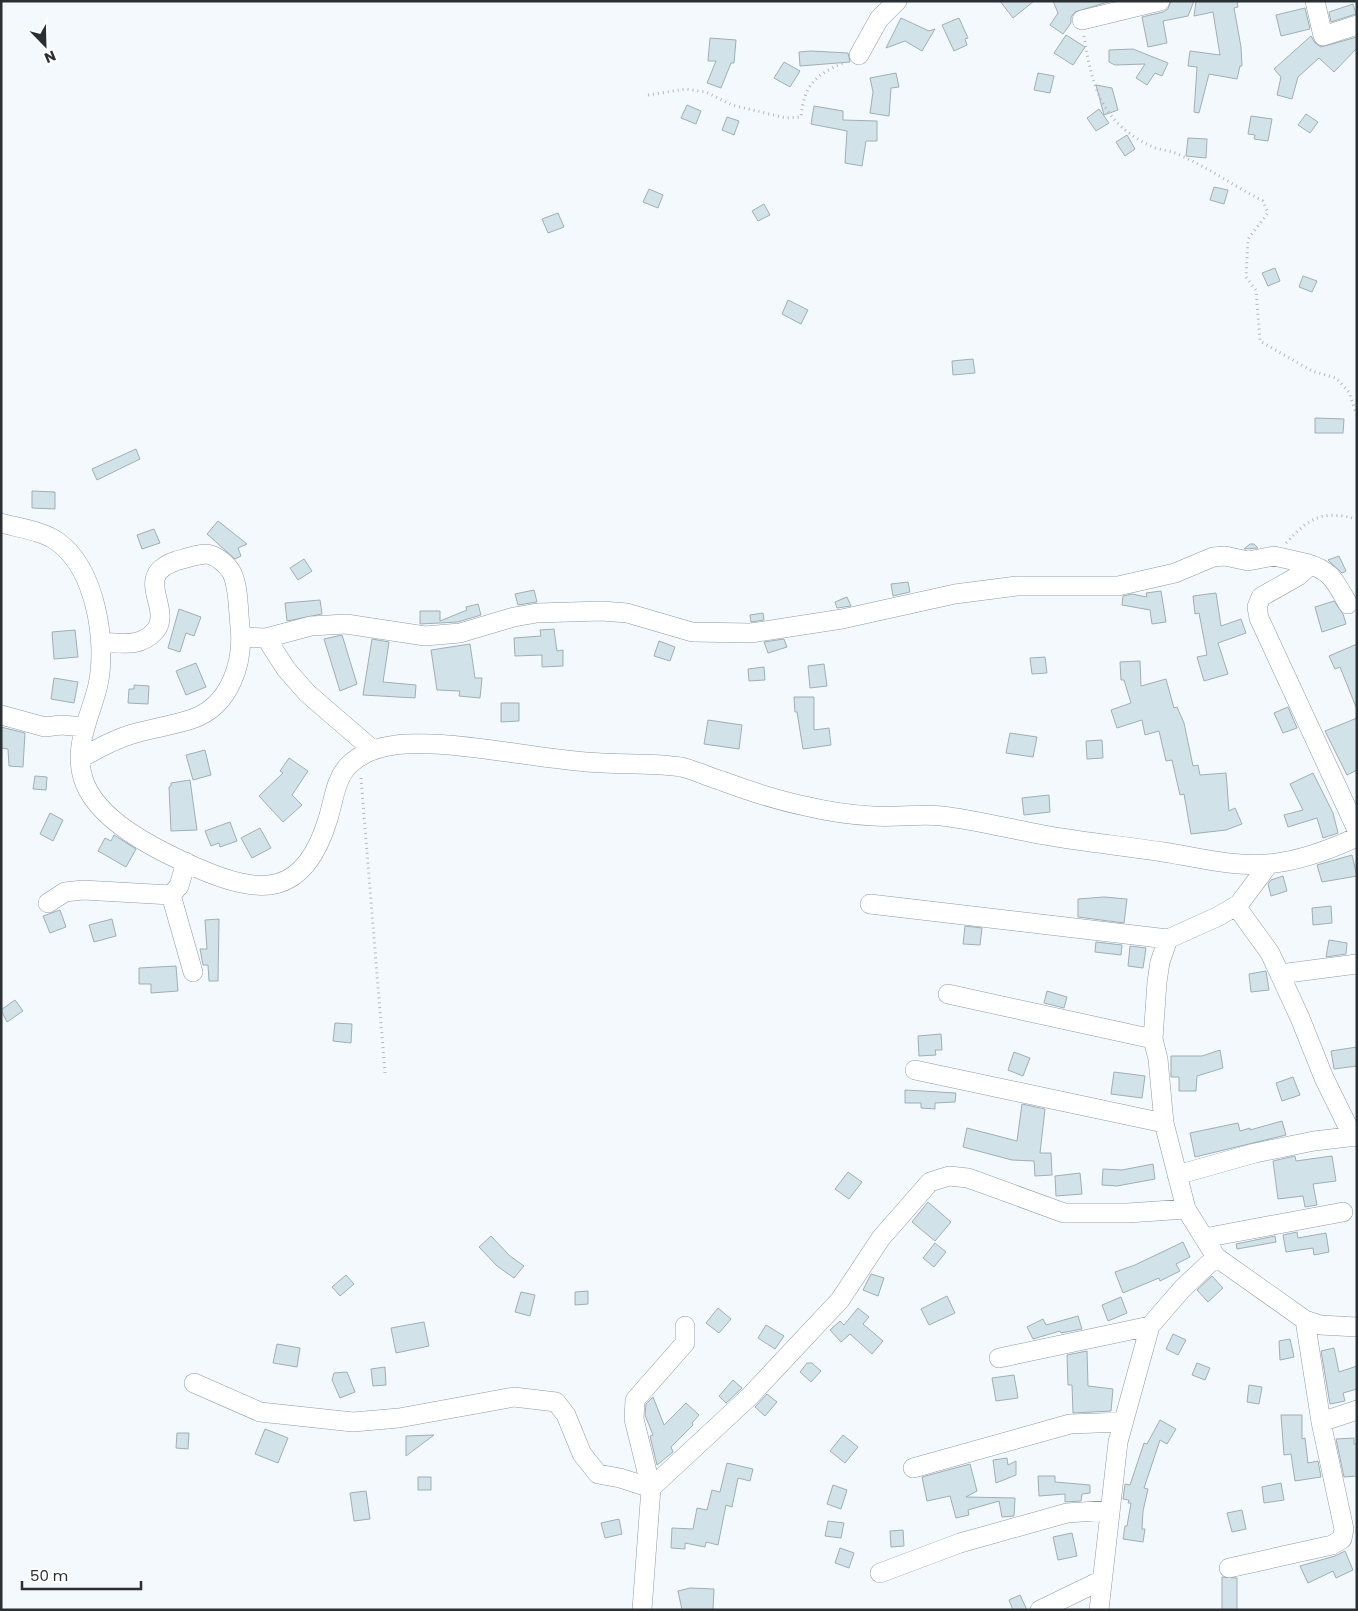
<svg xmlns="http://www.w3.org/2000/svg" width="1358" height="1611" font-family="Poppins,sans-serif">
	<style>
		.building { fill: #d1e3e9; stroke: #9eafb5 }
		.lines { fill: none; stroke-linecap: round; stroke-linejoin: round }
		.minor-casing { stroke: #8e9ba5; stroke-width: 20 }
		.path { stroke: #b3b8bd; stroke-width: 3; stroke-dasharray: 1 4; stroke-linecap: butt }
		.minor { stroke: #fff; stroke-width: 19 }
	</style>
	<rect width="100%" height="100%" fill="#f4f9fe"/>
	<path class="building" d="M1000 1H1034L1013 18Z
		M1053 1H1111L1075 12 1071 17V23L1063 34 1050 25 1058 13Z
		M1171 1H1194L1188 16 1163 21 1167 43 1148 47 1142 17 1163 12 1168 9Z
		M1196 1H1237L1238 7 1234 8 1241 47 1242 66H1240L1237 79 1209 74 1199 113 1194 112 1197 67 1188 66 1190 51 1220 55 1213 12 1194 16Z
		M1353 4 1356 14 1331 22 1329 12Z
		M1305 8 1310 29 1281 36 1276 15Z
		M901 18 929 31 935 29 922 51 905 41 886 48Z
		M959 18 968 38 965 39 967 45 954 51 942 25Z
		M1066 35 1085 47 1073 65 1054 53Z
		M1311 36 1315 43 1321 47 1357 37V48L1334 72 1319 58 1298 77 1292 99 1277 95 1281 77 1274 69Z
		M710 38 736 40 734 63H731L721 88 707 83 716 61H708Z
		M1133 49 1168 63 1162 76 1155 73 1147 85 1136 78 1145 64 1115 65 1109 62V50Z
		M811 51 848 53 850 62 800 66 799 52Z
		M784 62 800 71 790 87 774 78Z
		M896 73 899 87 891 88 889 116 870 113 873 92 870 78Z
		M1038 73 1054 76 1050 93 1034 90Z
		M1096 85 1112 88 1118 110 1104 115Z
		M687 105 701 111 696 124 681 118Z
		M814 106 843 111V120L877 121V141H866L862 166 845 163 847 131 811 124Z
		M1099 109 1109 123 1096 131 1087 118Z
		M1306 114 1318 122 1310 133 1298 125Z
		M1251 116 1272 119 1268 141 1254 139 1255 135 1248 134Z
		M727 117 739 121 734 135 722 130Z
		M1127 135 1135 149 1125 156 1116 142Z
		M1188 138 1207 139 1206 158 1186 156Z
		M1214 187 1228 190 1224 204 1210 200Z
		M649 189 663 195 658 208 643 202Z
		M764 204 770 215 758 221 752 211Z
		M558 213 564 227 548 233 542 219Z
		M1275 268 1280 281 1268 286 1262 273Z
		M1303 276 1317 281 1312 292 1299 287Z
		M788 300 808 310 801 324 782 314Z
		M973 359 975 373 953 375 952 361Z
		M1315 418 1344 419 1343 433H1315Z
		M136 449 140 459 97 480 92 469Z
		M32 491 55 492V509L32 508Z
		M218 521 247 544 238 548 241 556 235 559 207 534Z
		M154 529 160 543 142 549 137 535Z
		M1250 544H1254L1258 548 1244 549Z
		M1339 556 1346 571 1342 573 1328 560Z
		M304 559 312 571 298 580 290 568Z
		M908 582 910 592 893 596 891 584Z
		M534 590 537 602 518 605 515 594Z
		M1161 591 1166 622 1152 624 1150 610 1122 605 1123 596 1132 594 1147 597 1146 593Z
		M1216 593 1221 626 1241 619 1246 633 1218 643 1228 674 1204 681 1197 657 1207 655 1199 613 1195 614 1193 596Z
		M847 597 851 606 837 608 835 602Z
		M320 600 322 614 287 621 285 603Z
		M1334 601 1343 614 1346 624 1322 632 1315 607Z
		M478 604 481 615 458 622 420 624V611H440V621L467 610 466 607Z
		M179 609 201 617 194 636 186 633 180 652 168 648Z
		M763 613 764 620 751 622 750 615Z
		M554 629 557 651 563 650V666L542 667V655L515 656 514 638 541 636 540 630Z
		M75 630 78 657 54 659 52 632Z
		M342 635 357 684 340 691 324 639Z
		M372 639 389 642 383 682 416 685 415 698 363 695Z
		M784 639 787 647 768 653 764 642Z
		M659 641 675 647 670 661 654 656Z
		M470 644 475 678H482L480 698 459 696 460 691 437 690 431 650Z
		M1357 644V707H1356L1340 667 1335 669 1329 656Z
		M1045 657 1047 673 1032 674 1030 658Z
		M1140 661 1141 686 1166 679 1174 708 1177 707 1184 723 1193 766 1198 765 1200 775 1226 773 1229 811 1235 808 1242 824 1226 830 1191 834 1184 794 1180 795 1172 760 1166 761 1159 731 1145 735 1142 720 1117 728 1111 710 1131 703 1124 680H1121L1120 662Z
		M196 663 206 687 186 695 176 671Z
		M824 664 827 686 810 688 808 666Z
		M764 667 765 680 749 681 748 669Z
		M54 678 78 682 74 703 51 699Z
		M134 685 149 686 148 704 128 703 129 689H134Z
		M794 697H814V730L829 728 831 745 803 749 797 712H795Z
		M501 703H519V721L501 722Z
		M1288 707 1297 728 1283 733 1274 713Z
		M1357 718V770L1347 775 1325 731Z
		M708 720 742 725 739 749 704 744Z
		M1 727 25 733 23 767 9 766 8 749 1 748Z
		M1010 733 1037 737 1033 757 1006 753Z
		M1102 740 1103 758 1087 759 1086 741Z
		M205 750 211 775 193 780 186 755Z
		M289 758 308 771 292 795 302 805 283 822 259 796 283 773 280 771Z
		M1313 773 1333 813 1338 833 1323 838 1317 818 1288 827 1284 815 1303 810 1290 784Z
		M35 776 47 777 46 790 33 789Z
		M190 780 197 830 171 831 169 787 171 786V783Z
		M1049 795 1050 812 1024 815 1022 798Z
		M50 813 63 820 53 841 40 834Z
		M230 822 237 841 220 847 219 843 211 846 205 831Z
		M260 828 271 848 252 858 241 838Z
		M114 835 136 849 126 867 98 851 105 838 111 841Z
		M1352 855 1357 876 1322 882 1317 865Z
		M1283 876 1287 891 1271 896 1268 884 1271 880Z
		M1104 897 1127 899 1124 923 1078 917V899Z
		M1331 906 1332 923 1313 925 1312 908Z
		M60 910 66 927 50 933 43 916Z
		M112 919 116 936 94 942 89 925Z
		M219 919 218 981H209L208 965H203L200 949H207L205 920Z
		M965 926 982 928 980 945 963 944Z
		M1329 940 1347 943 1346 954 1326 957Z
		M1096 942 1122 945 1121 955 1095 952Z
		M1130 946 1146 948 1143 968 1128 966Z
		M176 966 178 991 151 993V984H139V968Z
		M1266 971 1269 990 1251 992 1249 974Z
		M1047 991 1067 997 1064 1008 1044 1003Z
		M15 1000 23 1011 7 1022 1 1010Z
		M335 1023 352 1024 351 1043 333 1041Z
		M941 1034 942 1050H935L936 1055 919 1056 918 1036Z
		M1357 1047V1066L1334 1069 1331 1051Z
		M1220 1050 1223 1068 1197 1076 1196 1091H1179V1077H1171V1056H1202Z
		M1014 1052 1030 1058 1023 1076 1008 1070Z
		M1114 1072 1145 1076 1142 1098 1111 1094Z
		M1293 1077 1300 1095 1282 1101 1276 1083Z
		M905 1090 956 1093 955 1102 935 1103V1109L921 1108V1103H905Z
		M1022 1104 1045 1109 1040 1153H1051L1052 1175 1035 1176 1034 1161 1012 1160 963 1147 967 1128 1017 1141Z
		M1282 1121 1286 1135 1195 1157 1190 1133 1238 1123 1240 1131 1250 1128V1130Z
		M1295 1156 1296 1161 1332 1156 1336 1181 1313 1184 1317 1205 1305 1207 1303 1196 1278 1199 1273 1161Z
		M1153 1164 1155 1179 1117 1186 1102 1185 1103 1169 1122 1170Z
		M848 1172 862 1182 849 1199 835 1189Z
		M1080 1173 1082 1194 1056 1196 1055 1176Z
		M928 1202 951 1222 935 1241 912 1222Z
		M1297 1232 1298 1238 1326 1233 1329 1252 1314 1255 1313 1248 1286 1252 1283 1235Z
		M491 1236 510 1256 524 1266 514 1278 497 1266 479 1247Z
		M1275 1236 1276 1242 1237 1249 1236 1244Z
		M1183 1242 1190 1257 1176 1264 1180 1271 1160 1281 1159 1278 1123 1293 1115 1272 1135 1265Z
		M935 1243 946 1252 934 1267 923 1258Z
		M871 1274 884 1278 878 1296 863 1290Z
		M346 1275 354 1284 340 1296 332 1287Z
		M1212 1276 1223 1288 1208 1302 1197 1290Z
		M588 1291V1304L575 1305V1292Z
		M521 1292 535 1295 530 1316 515 1312Z
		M947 1296 955 1313 929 1325 921 1309Z
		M1121 1297 1127 1313 1108 1321 1102 1305Z
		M718 1308 731 1319 719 1333 706 1323Z
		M858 1308 869 1317 863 1324 883 1341 872 1354 850 1334 841 1342 830 1330 840 1321 844 1325Z
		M1078 1316 1082 1329 1061 1333 1060 1331 1033 1339 1027 1327 1043 1319 1046 1325Z
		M424 1322 429 1346 396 1353 391 1328Z
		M766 1325 784 1336 775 1349 758 1338Z
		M1173 1334 1186 1340 1178 1355 1166 1349Z
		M1290 1339 1294 1357 1280 1360 1279 1341Z
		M277 1344 300 1348 297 1367 273 1363Z
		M1334 1348 1339 1372 1357 1366V1389L1343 1393 1345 1401 1330 1404 1321 1351Z
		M1087 1351 1088 1386 1113 1389 1111 1411 1073 1413 1072 1385H1068L1067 1355Z
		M807 1363H812L821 1371 811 1382 800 1372Z
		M1197 1363 1210 1368 1205 1380 1192 1375Z
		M385 1367 386 1385 373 1386 371 1369Z
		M347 1372 355 1392 340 1398 332 1380 334 1373Z
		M1014 1375 1018 1398 996 1401 992 1378Z
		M733 1380 742 1388 726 1403 719 1396Z
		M1249 1385 1262 1387 1259 1404 1247 1402Z
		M767 1394 777 1402 765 1416 755 1407Z
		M653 1397 664 1425 686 1403 699 1415 692 1423 693 1425 671 1447 673 1452 657 1465 650 1436 653 1435 645 1415 646 1404Z
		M1281 1415H1302V1439L1305 1438 1308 1463 1318 1461 1321 1477 1295 1481 1291 1454 1284 1455Z
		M1160 1420 1176 1429 1167 1444 1160 1440 1144 1488 1148 1489 1143 1511 1142 1529H1145L1143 1542 1123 1539 1125 1526H1127L1131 1503H1128L1129 1500 1123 1499 1125 1484 1130 1485 1144 1443 1147 1444Z
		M265 1429 288 1438 278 1463 255 1454Z
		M177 1433H189L188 1449 176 1448Z
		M434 1435 406 1456V1436Z
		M843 1435 858 1447 845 1463 830 1451Z
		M1354 1438V1444H1357V1476L1344 1477 1336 1439Z
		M1007 1458 1008 1465 1016 1461V1475L996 1483 993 1460Z
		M727 1463 753 1469 750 1481 738 1478 732 1507 726 1505 718 1545 706 1542 705 1547 685 1543V1549L671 1548 672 1528 693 1529 697 1508 707 1510 712 1490 720 1492Z
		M970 1464 977 1491 966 1497 1015 1498 1014 1516 1002 1517 999 1501 968 1510 969 1515 956 1518 950 1496 927 1501 922 1477Z
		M1038 1476H1055V1482L1090 1485V1493L1082 1494 1081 1501 1065 1502V1494L1039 1496Z
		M418 1477H431V1490H418Z
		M1281 1483 1284 1500 1264 1503 1262 1487Z
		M833 1485 847 1490 841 1509 827 1504Z
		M366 1491 370 1519 354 1521 350 1493Z
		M1242 1510 1246 1529 1232 1532 1227 1513Z
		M619 1519 622 1534 605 1538 601 1523Z
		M828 1521 844 1523 841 1538 825 1536Z
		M903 1530 904 1546 891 1547 890 1531Z
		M1072 1533 1077 1556 1058 1560 1053 1537Z
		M840 1548 854 1553 849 1568 835 1563Z
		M1345 1551 1353 1570 1336 1578 1333 1571 1308 1583 1300 1566 1335 1556Z
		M1222 1577 1237 1578V1610H1222Z
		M690 1588 714 1589 713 1610H682L678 1591Z
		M1020 1595 1027 1610H1013L1009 1600Z"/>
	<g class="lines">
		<defs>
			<path id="minor" d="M1315 1 1323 36 1357 25
				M1082 20 1160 1
				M859 55 879 19 897 1
				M1 523C18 528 44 531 58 542 96 570 107 642 98 685 91 715 73 746 83 778 95 820 157 850 195 867 261 896 304 898 328 819 334 800 335 778 350 764 376 740 417 743 449 745 495 749 541 758 586 762 618 765 650 762 681 767 695 770 708 777 722 781 749 791 776 800 805 806 826 811 851 815 873 816 896 818 919 813 942 816 976 820 1010 829 1044 835 1083 842 1124 846 1163 852 1197 857 1232 867 1266 864 1297 862 1329 850 1357 837
				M1305 563C1331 570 1335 581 1348 604
				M241 637 266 638 311 626 346 624 425 636 460 633 514 617 537 613 602 611 627 613 692 632 751 633 842 619 955 594 1017 586H1118L1175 573 1213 557 1225 556 1248 561 1274 556 1305 563 1306 569 1298 576 1261 597 1257 607 1259 618 1357 830
				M266 638 286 669 307 693 373 750
				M1 715 45 727 61 725 85 727
				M81 758C99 748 117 738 136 733 154 728 174 725 192 719 230 706 244 663 240 626 238 610 239 588 232 573 227 564 215 554 205 554 195 555 186 558 176 561 131 576 174 609 155 631 140 648 121 643 102 642
				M1269 864 1239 904 1219 916 1168 939 1160 962 1157 982 1153 1039 1158 1059 1164 1123 1186 1209 1216 1257 1305 1320 1320 1325 1357 1327
				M171 895 193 972
				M48 903 65 892 83 890 171 895 179 886 186 862
				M870 904 1168 939
				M1236 906 1270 953 1300 1018 1324 1078 1353 1137 1357 1133
				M1280 974 1357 964
				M948 994 1153 1039
				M915 1070 1164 1123
				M1177 1175 1255 1153 1314 1141 1357 1136
				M1204 1238 1343 1212
				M999 1358 1150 1326
				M194 1383 260 1412 353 1422 399 1418 514 1397 556 1402 566 1415 582 1454 598 1474 620 1478 651 1488 634 1419 635 1400 685 1343V1326
				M1321 1422 1357 1410
				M913 1468 1070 1424 1123 1422
				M1229 1568 1332 1545 1342 1539 1344 1529 1321 1422 1305 1320
				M880 1573 960 1543 1067 1513 1110 1510
				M642 1610 651 1488 749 1397 840 1300 881 1238 930 1182 949 1176 968 1178 1064 1213H1128L1186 1209
				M1040 1610 1102 1580
				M1099 1610 1118 1442 1150 1326 1183 1288 1216 1257"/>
		</defs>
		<use href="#minor" class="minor-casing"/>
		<path class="path" d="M1084 36C1092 87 1102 124 1153 147 1160 150 1168 150 1175 153 1206 166 1234 186 1263 201L1268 213 1248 239 1246 277 1256 290 1260 341 1312 371 1336 378 1349 392 1357 416
			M648 95 686 89 706 92 732 105 786 118 801 117C804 84 816 75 845 62
			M1286 543C1310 517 1322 510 1357 519
			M361 778 385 1073"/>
		<use href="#minor" class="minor"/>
	</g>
	<rect width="1358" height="1611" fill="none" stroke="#2a2f33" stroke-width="5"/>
	<g transform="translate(45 45) rotate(157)" stroke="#ffffff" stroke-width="4" paint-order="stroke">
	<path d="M0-4L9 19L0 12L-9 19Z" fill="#2a2f33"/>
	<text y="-8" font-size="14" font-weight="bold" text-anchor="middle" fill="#2a2f33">N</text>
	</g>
	<path d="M22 1581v8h119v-8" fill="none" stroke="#2a2f33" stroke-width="2.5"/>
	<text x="30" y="1581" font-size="15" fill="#2a2f33" stroke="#ffffff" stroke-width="4" paint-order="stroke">50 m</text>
</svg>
